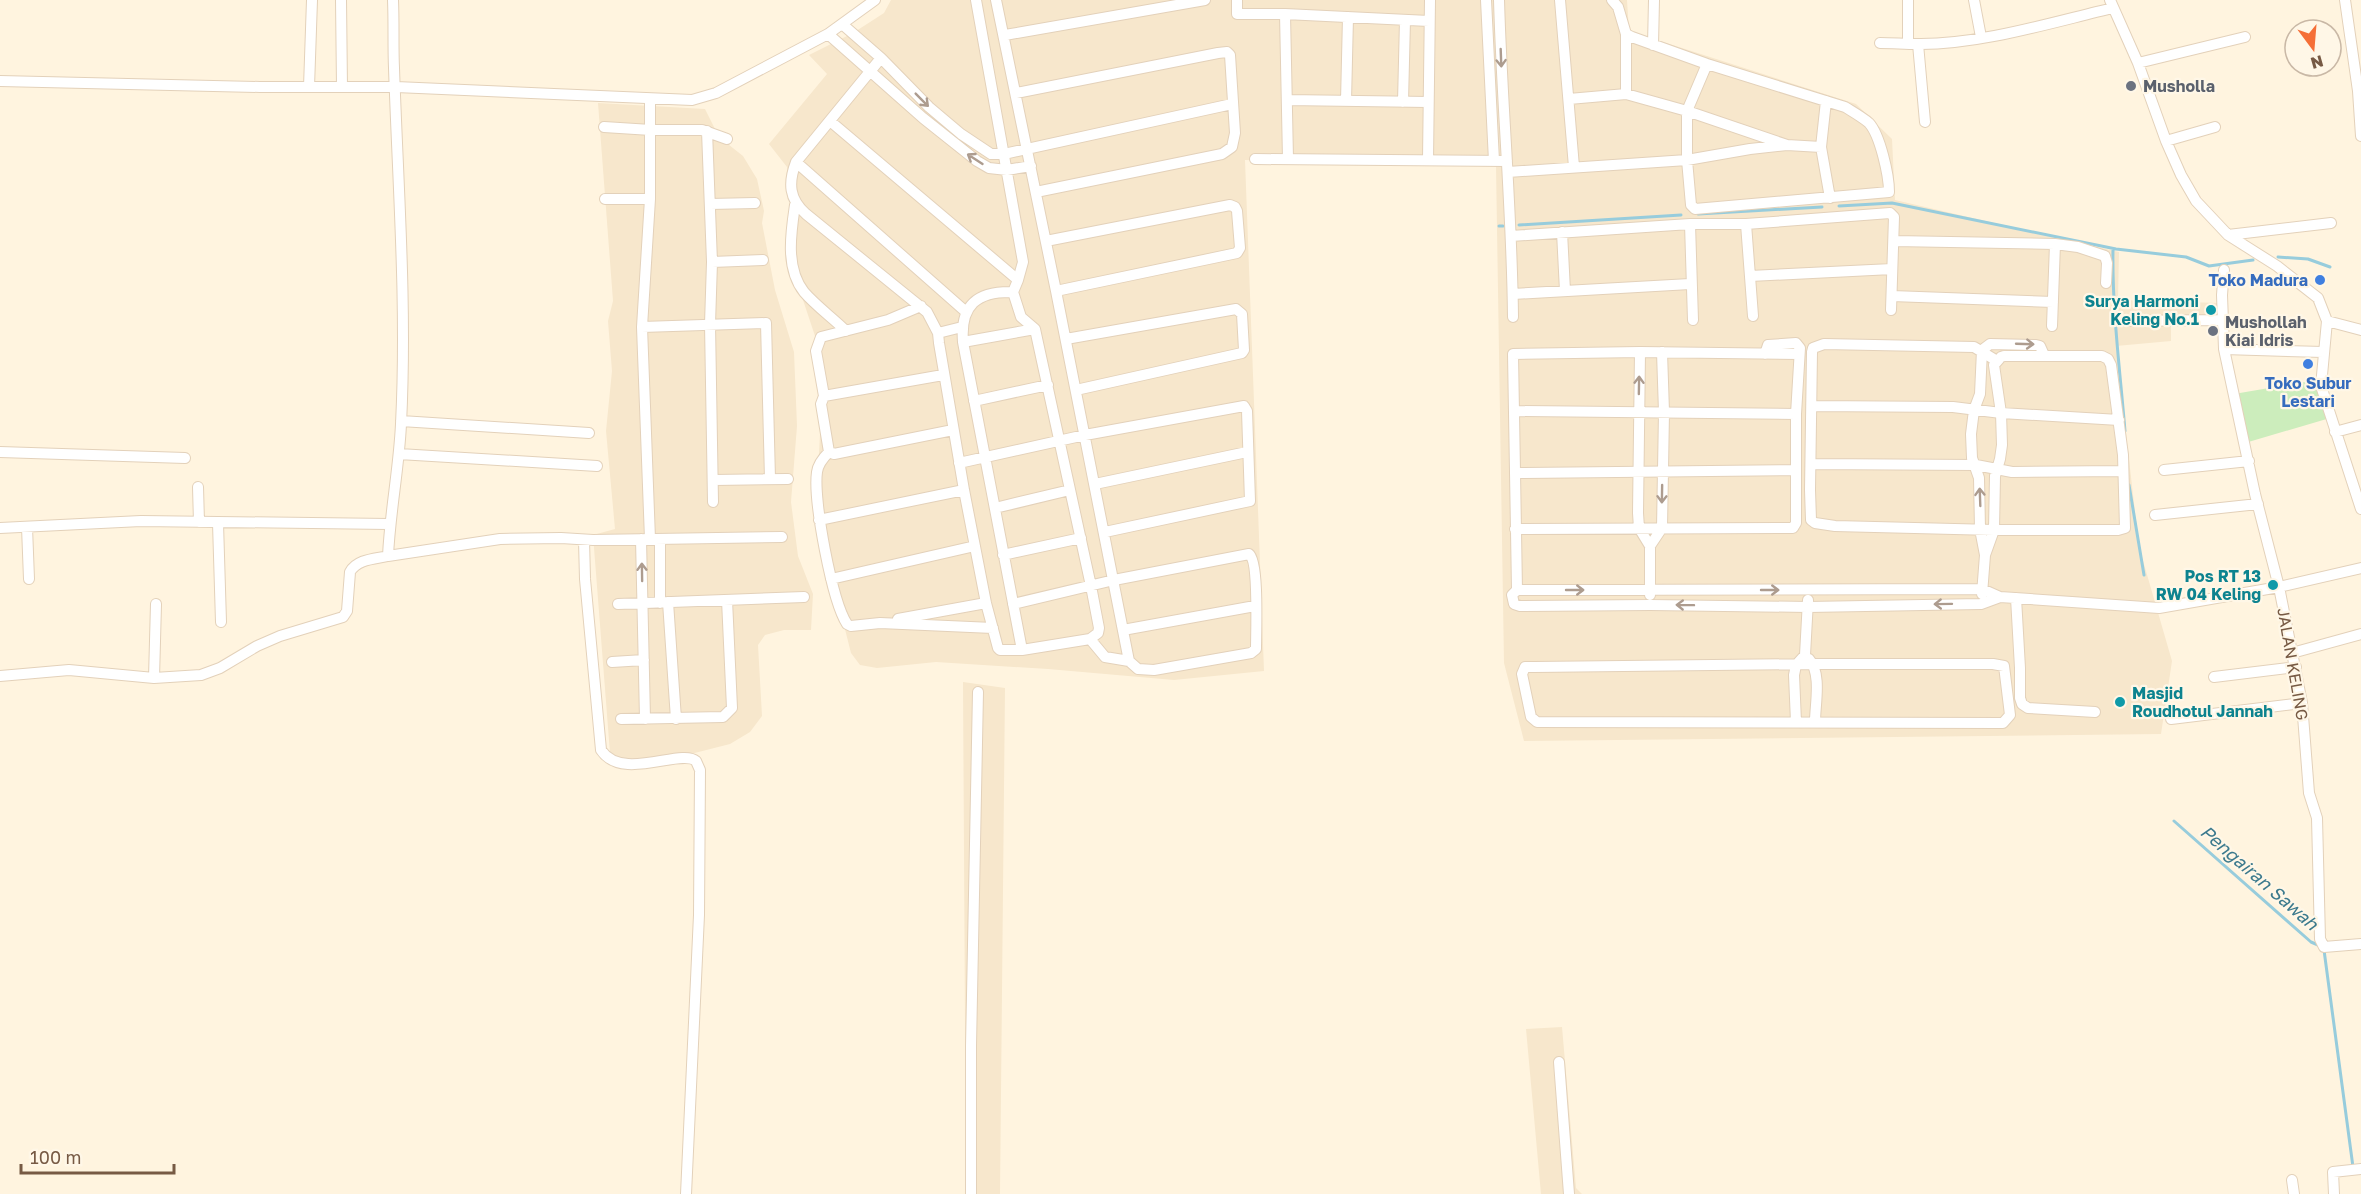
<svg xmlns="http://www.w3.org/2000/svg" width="2361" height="1194" font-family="'Golos Text',sans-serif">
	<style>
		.residential { fill: #f7e7cc }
		.green { fill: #ccedbc }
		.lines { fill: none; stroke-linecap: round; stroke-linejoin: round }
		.stream { stroke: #97ccdc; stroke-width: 3 }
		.minor-casing { stroke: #e3d1ba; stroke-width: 12 }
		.minor { stroke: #fff; stroke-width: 10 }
		.oneway { stroke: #ad9c8f }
		.worship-dot { fill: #6b7280; stroke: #fff7e7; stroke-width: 2 }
		.shop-dot { fill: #3f7fe0; stroke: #fff7e7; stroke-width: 2 }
		.culture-dot { fill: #0f9aa8; stroke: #fff7e7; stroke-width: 2 }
		.labels { text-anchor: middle; stroke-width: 4.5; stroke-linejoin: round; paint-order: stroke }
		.worship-label { font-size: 16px; font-weight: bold; fill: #5b616d; stroke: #fff7e7; text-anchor: start }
		.shop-label { font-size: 16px; font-weight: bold; fill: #366cbe; stroke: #fff7e7; text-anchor: end }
		.culture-label { font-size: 16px; font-weight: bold; fill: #0d838f; stroke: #fff7e7; text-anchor: end }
		.street-label { font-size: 16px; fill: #775a44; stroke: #fff7e7 }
		.water-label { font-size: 18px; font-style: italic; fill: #3c7a8d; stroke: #fff7e7 }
	</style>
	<rect width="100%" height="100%" fill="#fff4df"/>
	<path class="residential" d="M891 0H1627L1629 31 1856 104 1892 139 1895 200 2119 252 2118 300 2220 303 2221 323 2171 326V341L2116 346 2139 547 2172 661 2161 734 1524 741 1504 663 1496 166 1245 160 1264 671 1174 680 1048 669 936 662 877 668 860 665 851 653 816 514 821 414 815 336 800 291 787 167 769 144 827 74 809 55 853 33 884 13Z
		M598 103 705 109 719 137 743 156 757 179 764 211 762 223 775 290 794 352 797 426 791 502 798 556 813 594 811 630H784L765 635 758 645 762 716 750 732 730 744 671 759 620 760 610 753 593 535 615 529 606 431 612 371 608 321 613 301Z
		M963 682 1005 688 1000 1194H966Z
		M1562 1027 1576 1188 1582 1194H1541L1526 1029Z"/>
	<path class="green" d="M2322 379 2330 418 2245 443 2234 394Z"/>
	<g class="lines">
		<path class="stream" d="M1839 206 1892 203 2116 249 2186 257 2209 266 2253 260
			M1698 214 1822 207
			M1519 225 1681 215
			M1499 226H1503
			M2113 249C2112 310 2120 370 2125 431
			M2278 257 2308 259 2330 267
			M2129 485 2144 575
			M2174 821 2311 942 2318 945
			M2324 950 2353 1167"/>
		<defs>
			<path id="minor" d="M341 0 342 87
				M393 0C394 23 393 46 394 68 398 187 407 305 401 424 399 468 390 512 388 556L500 539 561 538 593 540 782 537
				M976 0 1023 262 1018 280
				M996 0 1056 291 1129 661 1138 669 1154 670 1251 653 1256 649C1256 632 1259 561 1249 554L1114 580 1013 604
				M1237 0V14H1285L1429 21
				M1486 0 1494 161
				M1499 0C1502 106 1512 211 1513 317
				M1560 0 1574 167
				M1612 0 1618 7 1626 34 1632 37 1707 64 1845 107C1853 112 1862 117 1869 123 1880 135 1889 175 1889 192L1695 209 1691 205 1687 160V111L1707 64
				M1974 0 1981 37
				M2110 0 2138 63 2166 141 2181 175 2196 201 2228 235 2277 266 2318 298 2327 321 2321 386 2361 509
				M2345 0 2358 91 2361 136
				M1285 14 1288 159
				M842 24 881 58 929 107 961 134 991 154H1004L1232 104
				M828 34 923 118 977 161 989 168 1007 170 1031 166
				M1005 35 1205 0
				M1880 43C1892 43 1905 44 1917 44 1979 45 2053 22 2113 8
				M1908 43V0
				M1918 44 1925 122
				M1653 45 1654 0
				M881 58 796 162C788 183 789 199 806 214L927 312 938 333
				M2138 63 2245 37
				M0 81 260 87H396L692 100 716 93 828 34 875 0
				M309 87 312 0
				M1016 93 1218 53 1227 52 1230 55 1235 133 1232 147 1222 154 1036 192
				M1626 94V34
				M650 99V199L642 327 650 539
				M1287 100 1428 102
				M1346 101 1348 17
				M1826 101 1821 147 1830 198
				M1403 102 1405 20
				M830 121 1018 280 1013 292 1021 317 1035 329 1091 586 1099 628 1098 633 1090 639 1022 650H1000L998 648 986 603 964 490 939 343 938 333 962 327
				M604 127 651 130H702L727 139
				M707 131 712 262 710 324 713 502
				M2166 141 2215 127
				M1787 145 1821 147
				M1255 159 1507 161
				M1428 160 1430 0
				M796 162 965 311
				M1508 172 1687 160 1750 149 1787 145 1687 111 1626 94 1569 99
				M605 199H650
				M710 204 755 203
				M795 205C791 232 785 268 804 292 816 306 833 318 846 331
				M1690 224 1693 320
				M1746 224 1753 316
				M1562 232 1565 291
				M2228 235 2331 223
				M1511 236 1690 224H1746L1890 213 1894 217 1891 310
				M1046 241 1230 205 1235 207 1237 211 1240 248 1237 253 1056 291
				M1894 241 2055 244 2078 247 2105 256 2107 263 2106 283
				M712 262 763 260
				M2224 270 2222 295 2224 349 2255 494 2279 587 2302 703 2309 793 2317 818 2320 939 2324 947 2361 944
				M1750 276 1892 269
				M1013 292C977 291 960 305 963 342L1022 650
				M1513 294 1690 284
				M1892 296 2053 302
				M921 306 888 320 821 337 816 351 824 396 821 404 829 452 834 454 953 430
				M2118 321 2223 320
				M2327 321 2361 330
				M2052 326 2055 244
				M642 327 766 323 770 479
				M1066 339 1236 309 1242 314 1244 350 1242 353 1076 390
				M963 342 1035 329
				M2224 349 2323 352
				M1640 352 1638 513 1639 528 1650 546V595
				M1799 354 1640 352 1513 354 1517 590 1512 595 1514 604 1520 606 1650 605 1808 607 1981 604 2000 597
				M824 396 943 375
				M974 401 1048 385
				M1812 406 1953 407 2001 413 2119 420
				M1514 411 1796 414
				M401 421 589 433
				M2335 432 2361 425
				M0 452 185 458
				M829 452C823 458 818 464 817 472 813 500 832 601 847 624L851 626 880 623 993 628
				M399 454 597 466
				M959 463 1085 435 1244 406 1247 411 1250 501 1105 532
				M1811 464 1976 465 2012 472 2122 471
				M2164 470 2249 461
				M1515 473 1796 470
				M714 480 788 479
				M1095 484 1247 452
				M198 487 199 522
				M995 508 1070 490
				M2155 515 2258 504
				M819 520 964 490
				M218 523 221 622
				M27 527 29 579
				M0 528 141 521 389 524
				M1515 529 1793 528 1796 523V414L1800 348 1796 343 1768 345 1765 354
				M641 539 645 719
				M584 540 585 579 601 750C622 782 681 748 696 761L700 770 699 915 686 1194
				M1650 546 1662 528 1664 412 1662 352
				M1003 555 1081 538
				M1985 555 1994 530 1995 476 2000 459 2002 445 2001 413 1994 365 2001 357 2004 356H2102L2108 359 2111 365 2123 455 2125 528 2118 530H1994L1835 526 1815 523 1811 520 1810 490 1812 352 1813 348 1824 344 1974 347 1997 361
				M831 579 975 546
				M1517 590 1982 589 2000 597 2159 608 2279 587 2361 568
				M1982 594 1985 555 1980 529 1979 478 1972 458 1971 434 1974 410 1980 394 1982 350 1990 344 2036 345 2040 346 2044 355
				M2016 598 2020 668V698L2022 704 2028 708 2095 712
				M668 602 676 719
				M660 603V539
				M618 604 804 597
				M898 619 986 603
				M1123 630 1255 606
				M1090 639 1105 657 1129 661
				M2292 653 2361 634
				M1809 659C1822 674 1815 704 1815 722
				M612 662 644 660
				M1814 664H1993L2004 666 2010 715 2003 723 1537 722 1531 717 1522 674 1525 667H1534Z
				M0 676 69 670 154 678 201 675 220 668 257 646 280 636 343 617 347 611 350 572C357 559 375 559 388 556
				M2214 677 2296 667
				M154 678 156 604
				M621 719 723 717 732 708 727 600
				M2171 719 2302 703
				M1796 722 1794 675 1796 665 1805 655 1808 600
				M1559 1062 1569 1194
				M2292 1180 2294 1194
				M971 1194V1046L978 692
				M2334 1194 2333 1172 2361 1169"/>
		</defs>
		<use href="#minor" class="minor-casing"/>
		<use href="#minor" class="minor"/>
	</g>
	<defs><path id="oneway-shaft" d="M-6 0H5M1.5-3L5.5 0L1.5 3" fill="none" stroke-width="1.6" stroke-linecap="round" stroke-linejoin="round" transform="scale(1.5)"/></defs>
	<g class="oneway">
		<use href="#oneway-shaft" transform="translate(1501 58) rotate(88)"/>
		<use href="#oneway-shaft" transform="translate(922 100) rotate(45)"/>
		<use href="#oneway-shaft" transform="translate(975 159) rotate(-147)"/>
		<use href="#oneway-shaft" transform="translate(2025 344) rotate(2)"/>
		<use href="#oneway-shaft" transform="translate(1639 385) rotate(-89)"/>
		<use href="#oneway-shaft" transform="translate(1662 494) rotate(91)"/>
		<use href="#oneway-shaft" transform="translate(1980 497) rotate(-92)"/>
		<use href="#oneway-shaft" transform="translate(642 572) rotate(-91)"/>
		<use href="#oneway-shaft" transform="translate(1575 590)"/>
		<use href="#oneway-shaft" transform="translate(1770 590)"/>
		<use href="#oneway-shaft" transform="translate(1943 604) rotate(179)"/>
		<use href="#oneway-shaft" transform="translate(1685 605) rotate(-179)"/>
	</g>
	<g class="worship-dot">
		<circle cx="2131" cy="86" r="6"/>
		<circle cx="2213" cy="331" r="6"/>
	</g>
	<g class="shop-dot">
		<circle cx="2320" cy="280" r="6"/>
		<circle cx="2308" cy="364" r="6"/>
	</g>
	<g class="culture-dot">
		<circle cx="2211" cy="310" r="6"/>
		<circle cx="2273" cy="585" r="6"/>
		<circle cx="2120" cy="702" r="6"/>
	</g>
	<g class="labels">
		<g class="worship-label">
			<text x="2143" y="92">Musholla</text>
			<text x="2225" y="328">Mushollah<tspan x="2225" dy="18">Kiai Idris</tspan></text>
		</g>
		<g class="shop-label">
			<text x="2308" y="286">Toko Madura</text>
			<text x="2308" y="389" text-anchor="middle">Toko Subur<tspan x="2308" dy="18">Lestari</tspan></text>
		</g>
		<g class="culture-label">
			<text x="2199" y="307">Surya Harmoni<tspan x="2199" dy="18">Keling No.1</tspan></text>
			<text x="2261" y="582">Pos RT 13<tspan x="2261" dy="18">RW 04 Keling</tspan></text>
			<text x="2132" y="699" text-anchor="start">Masjid<tspan x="2132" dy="18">Roudhotul Jannah</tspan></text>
		</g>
		<g class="street-label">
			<text transform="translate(2293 664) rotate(80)" y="6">JALAN KELING</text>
		</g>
		<g class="water-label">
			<text transform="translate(2259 878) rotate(41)" y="6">Pengairan Sawah</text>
		</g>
	</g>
	<g transform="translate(2313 48) rotate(164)"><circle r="28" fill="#fff7e7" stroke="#c9b8a6" stroke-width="1.5"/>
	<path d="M0-4.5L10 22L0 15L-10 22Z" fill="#f56f37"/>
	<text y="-9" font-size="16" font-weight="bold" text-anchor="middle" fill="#775a44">N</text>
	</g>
	<path d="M21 1164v9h153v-9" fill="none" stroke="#775a44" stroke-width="3"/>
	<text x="30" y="1164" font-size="18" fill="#775a44" stroke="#fff7e7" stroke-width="4.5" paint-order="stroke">100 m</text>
</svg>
